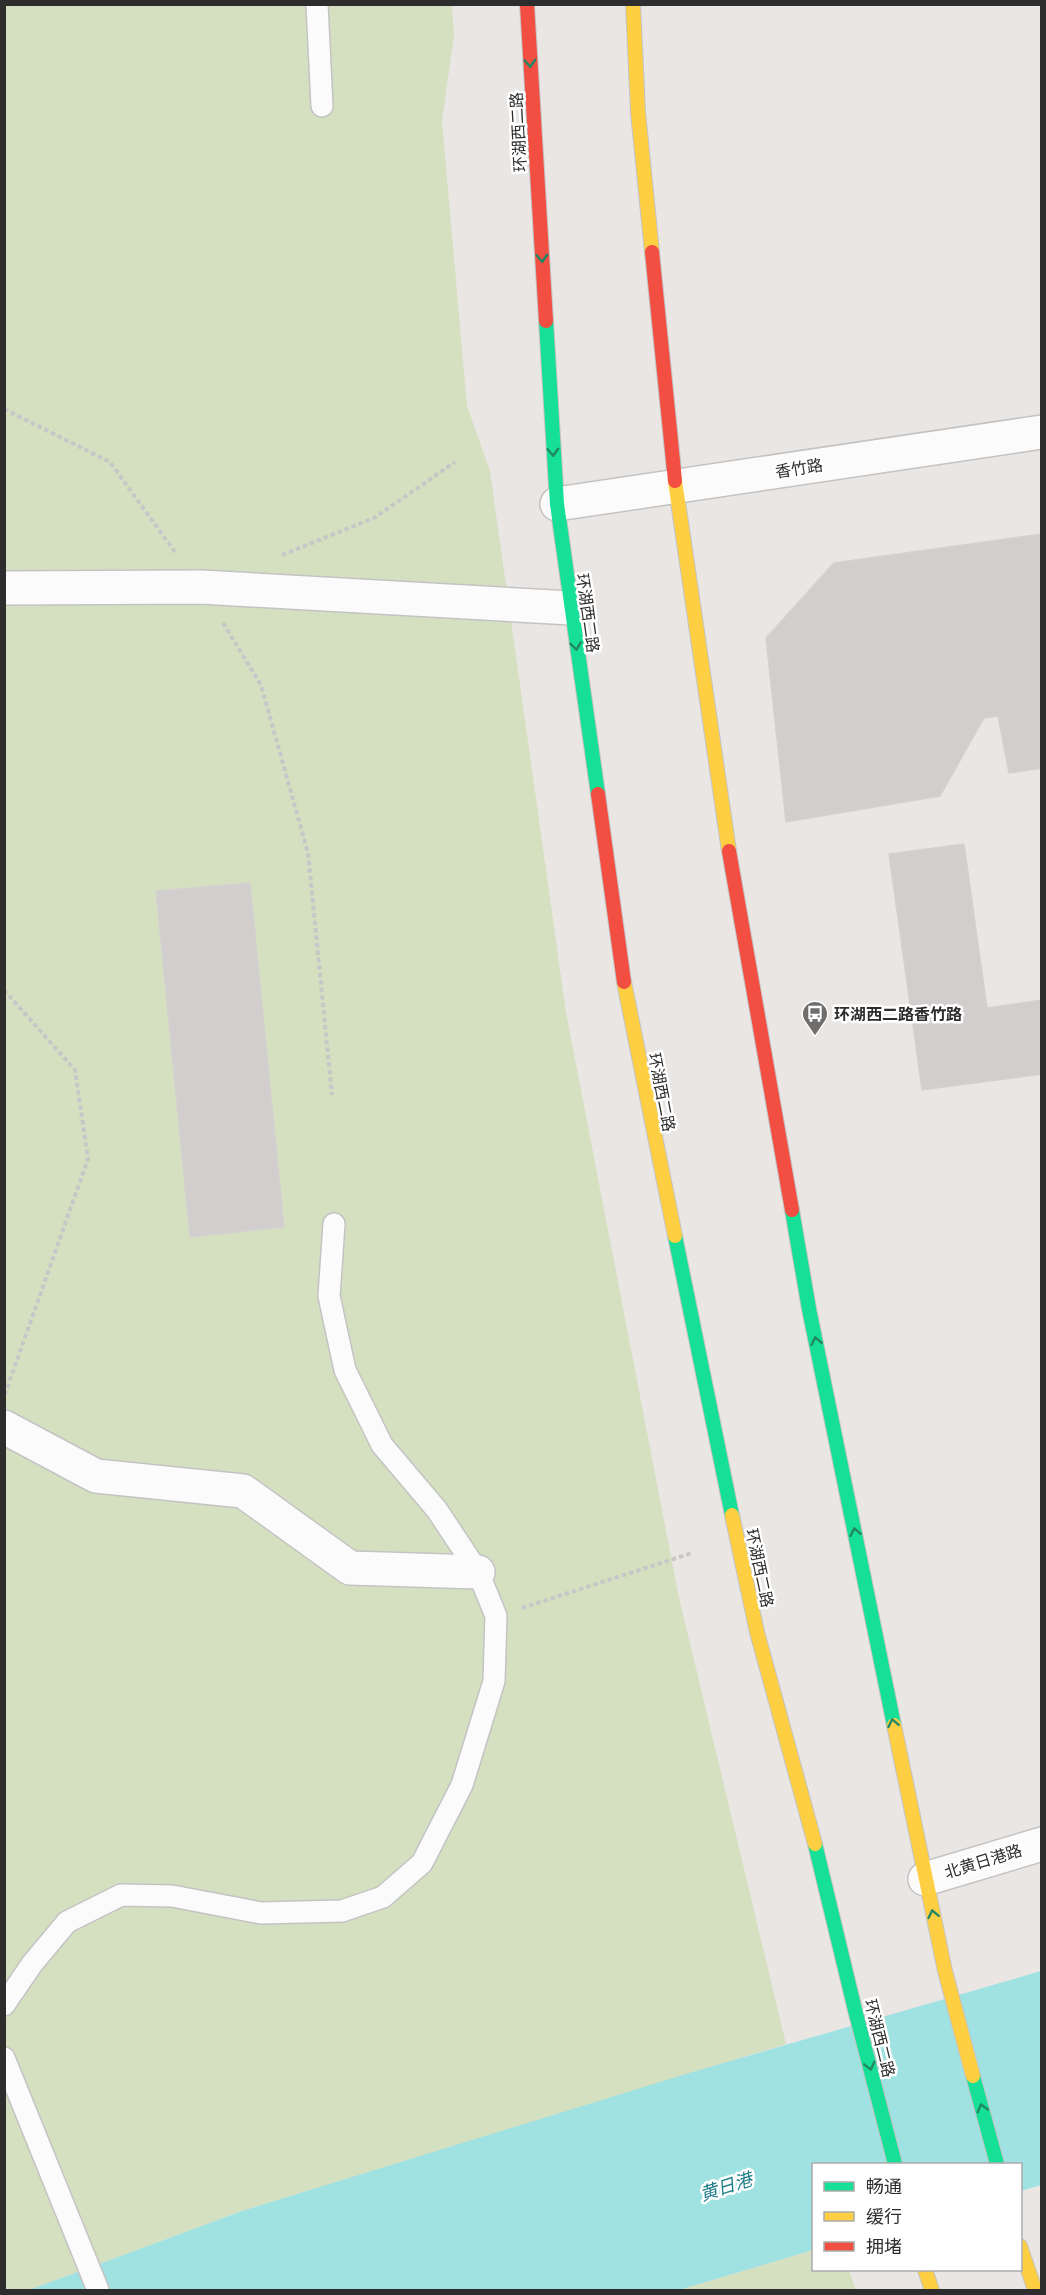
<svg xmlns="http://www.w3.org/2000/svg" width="1046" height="2295" font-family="'Roboto Condensed','Noto Sans SC',sans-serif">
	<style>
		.green { fill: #d5e0c1 }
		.water { fill: #a0e1e2 }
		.building { fill: #d1cecd; stroke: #d4d2d0; stroke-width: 1.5 }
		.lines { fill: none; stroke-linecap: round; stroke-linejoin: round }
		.lane-casing { stroke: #c4c3c4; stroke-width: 24 }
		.street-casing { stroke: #c4c3c4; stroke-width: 36 }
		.fast-casing { stroke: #c4c3c4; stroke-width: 16 }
		.slow-casing { stroke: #c4c3c4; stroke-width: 16 }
		.jam-casing { stroke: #c4c3c4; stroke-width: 16 }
		.path { stroke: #c7c7c7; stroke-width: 4; stroke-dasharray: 4.5 3; stroke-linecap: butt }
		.lane { stroke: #fcfbfb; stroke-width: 21 }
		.street { stroke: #fcfbfb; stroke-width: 33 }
		.fast { stroke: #16e098; stroke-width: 14 }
		.slow { stroke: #ffcf43; stroke-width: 14 }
		.jam { stroke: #f24e42; stroke-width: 14 }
		.oneway { stroke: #228662 }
		.labels { text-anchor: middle; stroke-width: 5; stroke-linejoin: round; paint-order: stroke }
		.street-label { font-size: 16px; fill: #2d2d2d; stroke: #fff }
		.poi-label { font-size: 16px; font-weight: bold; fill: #2d2d2d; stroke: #fff; text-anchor: start }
		.water-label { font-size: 18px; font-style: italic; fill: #1d7d89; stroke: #fff }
	</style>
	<rect width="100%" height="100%" fill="#e9e6e4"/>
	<path class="green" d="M5 5H452L454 36 442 121 467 406 490 471 566 1012 678 1593 786 2044 242 2211 29 2290H5Z
		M813 2250 814 2270H849L856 2290H679Z"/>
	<path class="water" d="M1041 1971V2185L1021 2191 1020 2164H814L813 2250 679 2290H29L242 2211 689 2073Z"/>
	<path class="building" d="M1042 534V768L1009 773 998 716 984 718 940 796 786 822 766 638 834 563Z
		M964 844 987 1008 1042 1000V1074L922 1090 889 854Z
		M250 883 284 1227 190 1237 156 891Z"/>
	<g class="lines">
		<defs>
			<path id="lane" d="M317 4 322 106
				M4 2005 32 1964 67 1922 121 1895 172 1896 261 1913 342 1911 383 1897 422 1863 462 1785 494 1681 496 1616 478 1572 437 1510 382 1445 345 1370 329 1296 334 1224
				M4 2058 98 2290"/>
			<path id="street" d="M557 504 1042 432
				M4 588 201 587 571 608
				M4 1427 96 1476 243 1491 350 1568 478 1572
				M925 1879 1042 1844"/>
			<path id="fast" d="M546 321 557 504 598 794
				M792 1210 809 1309 894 1725
				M675 1236 732 1515
				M815 1844 855 2010 895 2164
				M973 2076 997 2164"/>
			<path id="slow" d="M633 4 638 112 652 252
				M675 481 729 851
				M624 982 675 1236
				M732 1515 757 1632 815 1844
				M894 1725 945 1971 973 2076
				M1020 2246 1035 2290
				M925 2270 932 2290"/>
			<path id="jam" d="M527 4 546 321
				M652 252 675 481
				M598 794 624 982
				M729 851 792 1210"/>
		</defs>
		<use href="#lane" class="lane-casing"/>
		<use href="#street" class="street-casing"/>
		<use href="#fast" class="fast-casing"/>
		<use href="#slow" class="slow-casing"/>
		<use href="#jam" class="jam-casing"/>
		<path class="path" d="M4 409 110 462 175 552
			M282 555 374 518 455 462
			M223 623 261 685 308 853 332 1095
			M4 990 75 1070 88 1159 5 1394
			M522 1608 692 1553"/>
		<use href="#lane" class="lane"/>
		<use href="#street" class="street"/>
		<use href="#fast" class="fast"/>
		<use href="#slow" class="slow"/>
		<use href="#jam" class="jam"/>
	</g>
	<defs><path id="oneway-chevron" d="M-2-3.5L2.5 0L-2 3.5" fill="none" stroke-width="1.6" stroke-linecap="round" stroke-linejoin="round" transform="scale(1.5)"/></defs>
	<g class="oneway">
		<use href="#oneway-chevron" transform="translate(530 63) rotate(87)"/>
		<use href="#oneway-chevron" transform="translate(542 258) rotate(87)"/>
		<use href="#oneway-chevron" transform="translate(553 452) rotate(87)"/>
		<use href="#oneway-chevron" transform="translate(576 646) rotate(82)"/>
		<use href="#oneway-chevron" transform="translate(816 1341) rotate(-101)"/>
		<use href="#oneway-chevron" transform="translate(855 1532) rotate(-101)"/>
		<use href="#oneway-chevron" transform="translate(893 1723) rotate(-101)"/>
		<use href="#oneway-chevron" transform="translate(933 1914) rotate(-102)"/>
		<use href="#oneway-chevron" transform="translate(870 2066) rotate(76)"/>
		<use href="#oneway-chevron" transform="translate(982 2108) rotate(-105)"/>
	</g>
	<defs>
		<symbol id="bus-pin" viewBox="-11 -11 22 30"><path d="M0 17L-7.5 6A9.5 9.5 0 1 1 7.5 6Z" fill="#6f6e6d" stroke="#fff"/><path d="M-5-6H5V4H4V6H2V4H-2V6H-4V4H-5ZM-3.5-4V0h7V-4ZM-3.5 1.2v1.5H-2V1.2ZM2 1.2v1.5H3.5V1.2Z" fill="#fff"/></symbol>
	</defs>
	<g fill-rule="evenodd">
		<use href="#bus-pin" x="800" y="999" width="30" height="40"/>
	</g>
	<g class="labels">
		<g class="street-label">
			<text transform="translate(518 132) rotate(-93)" y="6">环湖西二路</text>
			<text transform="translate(799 468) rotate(-9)" y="6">香竹路</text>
			<text transform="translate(588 613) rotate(82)" y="6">环湖西二路</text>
			<text transform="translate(662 1092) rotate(79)" y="6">环湖西二路</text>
			<text transform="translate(760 1568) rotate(78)" y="6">环湖西二路</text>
			<text transform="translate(983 1861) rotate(-17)" y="6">北黄日港路</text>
			<text transform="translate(880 2038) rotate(76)" y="6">环湖西二路</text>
		</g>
		<g class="poi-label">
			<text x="834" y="1020">环湖西二路香竹路</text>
		</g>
		<g class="water-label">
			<text transform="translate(726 2187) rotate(-18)" y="6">黄日港</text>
		</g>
	</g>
	<rect width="1046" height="2295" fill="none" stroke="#2d2d2d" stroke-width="12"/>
	<rect x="812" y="2163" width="210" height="108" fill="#ffffff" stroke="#ababab" stroke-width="1.5"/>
	<rect x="824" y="2182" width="30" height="9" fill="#16e098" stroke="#ababab" stroke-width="1.5"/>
	<text x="866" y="2193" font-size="18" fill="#2d2d2d">畅通</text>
	<rect x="824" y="2212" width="30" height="9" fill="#ffcf43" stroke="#ababab" stroke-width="1.5"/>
	<text x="866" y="2223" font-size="18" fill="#2d2d2d">缓行</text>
	<rect x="824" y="2242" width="30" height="9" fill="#f24e42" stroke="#ababab" stroke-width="1.5"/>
	<text x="866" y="2253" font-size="18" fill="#2d2d2d">拥堵</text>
</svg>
